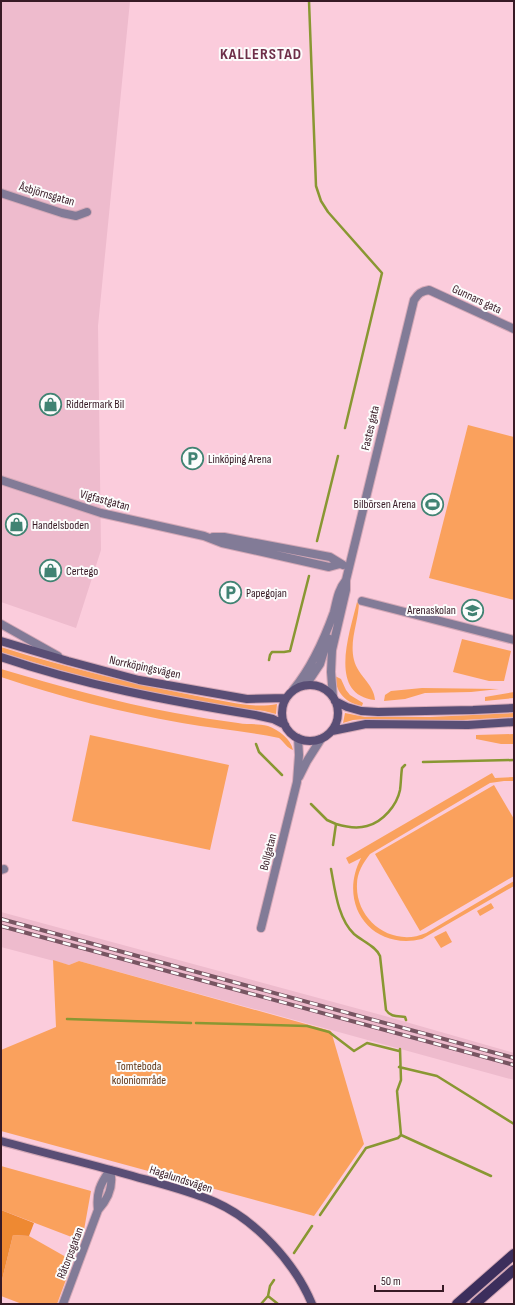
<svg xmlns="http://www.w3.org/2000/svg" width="515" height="1305" font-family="'Sofia Sans Condensed',sans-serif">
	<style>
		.built { fill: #eebbcd }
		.green { fill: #faa15d }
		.forest { fill: #ee8932 }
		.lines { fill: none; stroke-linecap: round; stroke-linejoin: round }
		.stream { stroke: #899732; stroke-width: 2.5 }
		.street-casing { stroke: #d4a8b7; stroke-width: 10 }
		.secondary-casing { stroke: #d4a8b7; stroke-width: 10 }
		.primary-casing { stroke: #d4a8b7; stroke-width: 12 }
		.street { stroke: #827b97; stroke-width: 8 }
		.secondary { stroke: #594e75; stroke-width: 8 }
		.primary { stroke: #3c2e5c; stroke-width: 10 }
		.rail-casing { stroke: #785562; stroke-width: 4 }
		.rail { stroke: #fcfcfc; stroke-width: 2.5; stroke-dasharray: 8; stroke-linecap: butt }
		.labels { text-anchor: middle; stroke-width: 4; stroke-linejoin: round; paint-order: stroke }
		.street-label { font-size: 12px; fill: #371a25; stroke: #fcfcfc }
		.poi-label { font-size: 12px; fill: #371a25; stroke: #fcfcfc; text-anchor: start }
		.park-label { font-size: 12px; fill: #633919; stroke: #fcfcfc }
		.district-label { font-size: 16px; font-weight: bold; letter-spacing: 1px; fill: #6e2f49; stroke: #fcfcfc }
	</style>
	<rect width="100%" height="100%" fill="#fbccdc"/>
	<path class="built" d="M1 1H130L98 326 101 550 76 628 1 602Z
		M1 912 385 1016 514 1053V1080L79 961 69 965 1 947Z"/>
	<path class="green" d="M468 425 514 437V600L429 578Z
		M359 601C359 621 349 640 354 660 358 676 374 684 375 700 327 695 350 632 357 602Z
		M462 639 511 651 504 681H489L453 672Z
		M1 647C67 668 134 684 202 697 226 701 253 709 277 704L276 714 264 711C175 701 86 680 1 652Z
		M1 669C58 686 116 702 175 713 196 717 217 720 238 723 248 725 258 723 268 726 279 730 291 739 293 750 287 748 284 742 279 738 247 731 214 729 182 723 121 712 60 697 1 677Z
		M335 676 341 679 346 690 350 695 363 703 362 706C346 703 336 693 335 676Z
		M422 688 499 689 471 692 425 693 405 699 384 701 385 695 391 691Z
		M514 692V698L485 701V697Z
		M345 713 365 717H430L514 713V717L446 721 365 719 353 720 343 723Z
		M514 734V744H501L476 739V735Z
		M90 735 229 765 210 850 72 821Z
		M492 773 495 778 514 777V781H504L490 783 370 854C363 863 357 873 357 884 355 920 392 948 426 933L514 881V886L422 939C371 951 337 904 361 858L349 864 346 858Z
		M494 785 514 819V876L420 931 375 854Z
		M491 903 494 908 480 916 477 911Z
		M446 931 452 942 441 948 434 937Z
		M53 960 69 965 79 961 331 1031 364 1144 314 1216 1 1131V1050L56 1027Z
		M1 1166 91 1191 82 1241 1 1210Z
		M13 1235 29 1236 73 1261 57 1304H22L1 1296V1284Z"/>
	<path class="forest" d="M1 1210 34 1223 29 1236 13 1235 1 1284Z"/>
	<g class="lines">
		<path class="stream" d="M309 1 316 186 321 201 328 212 382 273 345 428
			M317 541 338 456
			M269 660 270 655 272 652H284L290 651 309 576
			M256 744 259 752 282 775
			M423 762 514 760
			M311 804 327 820 336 824 333 845
			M336 824C346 827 357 829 367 826 383 822 397 805 400 790 401 783 401 775 402 768L405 765
			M331 869C335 890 338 919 354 934 362 941 376 946 380 956L386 1010C390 1017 398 1016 405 1017L406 1020
			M67 1019 191 1023
			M196 1023 307 1026 329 1032 354 1051 367 1043 399 1051
			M399 1067 437 1076 514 1124
			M401 1135 491 1176
			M320 1215 366 1148 398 1138 401 1135 397 1091 401 1080 400 1049
			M294 1253 312 1226
			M268 1296 278 1304
			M261 1304 268 1296 270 1286 274 1280"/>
		<defs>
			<path id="street" d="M1 193 62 213 76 216 87 212
				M1 480 101 513 204 536 222 543 329 567 340 564
				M213 537H224L330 557 343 565
				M362 601 514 640
				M1 624 58 656
				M306 685 320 664 328 638
				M293 690C312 667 324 640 334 612 337 600 338 590 346 580
				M333 697 331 672 332 650 346 590V580L414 300C418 294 421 291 429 290L514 329
				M299 777 307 761 321 739
				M1 870 4 869
				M261 928 297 782 299 755 298 738
				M98 1210C96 1193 100 1184 110 1170
				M63 1304 98 1210C109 1198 114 1186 110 1170"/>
			<path id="secondary" d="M1 641 68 661 139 680 247 699 286 698
				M1 657C83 685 169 701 255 715L273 719 285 725
				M282 713a28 28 0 1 1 56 0a28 28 0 1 1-56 0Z
				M335 701 347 707 361 711 378 712 473 710 514 708
				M332 731 366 724 468 725 514 722
				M1 1141C41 1152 82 1162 122 1173 153 1182 185 1189 215 1202 256 1220 295 1263 312 1304"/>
			<path id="primary" d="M457 1304 514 1254
				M475 1304 514 1270"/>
		</defs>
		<use href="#street" class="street-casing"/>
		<use href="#secondary" class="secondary-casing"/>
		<use href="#primary" class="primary-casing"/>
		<use href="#street" class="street"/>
		<use href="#secondary" class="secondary"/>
		<use href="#primary" class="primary"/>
		<defs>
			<path id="rail" d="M1 919 514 1058
				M1 926 514 1065"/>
		</defs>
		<use href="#rail" class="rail-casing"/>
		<use href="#rail" class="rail"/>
	</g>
	<defs>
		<symbol id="shop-ring" viewBox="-11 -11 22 22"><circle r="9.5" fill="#fcfcfc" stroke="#418373" stroke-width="1.5"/><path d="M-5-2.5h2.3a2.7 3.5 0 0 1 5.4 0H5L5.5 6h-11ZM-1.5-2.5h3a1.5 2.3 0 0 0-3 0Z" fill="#418373"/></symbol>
		<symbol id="parking-ring" viewBox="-11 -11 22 22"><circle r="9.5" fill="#fcfcfc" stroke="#418373" stroke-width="1.5"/><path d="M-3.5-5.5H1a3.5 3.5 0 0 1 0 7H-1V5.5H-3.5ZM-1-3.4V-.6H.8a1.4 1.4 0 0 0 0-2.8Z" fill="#418373"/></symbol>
		<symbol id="stadium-ring" viewBox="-11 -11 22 22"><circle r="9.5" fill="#fcfcfc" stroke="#418373" stroke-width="1.5"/><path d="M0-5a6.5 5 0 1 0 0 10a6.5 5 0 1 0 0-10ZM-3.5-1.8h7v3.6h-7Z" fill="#418373"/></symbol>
		<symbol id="school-ring" viewBox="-11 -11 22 22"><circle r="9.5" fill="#fcfcfc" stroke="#418373" stroke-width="1.5"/><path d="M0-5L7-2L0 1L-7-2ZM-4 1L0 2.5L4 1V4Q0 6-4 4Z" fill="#418373"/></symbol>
	</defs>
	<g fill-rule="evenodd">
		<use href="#shop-ring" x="38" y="392" width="25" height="25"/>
		<use href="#parking-ring" x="180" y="446" width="25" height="25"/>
		<use href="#stadium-ring" x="420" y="492" width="25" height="25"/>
		<use href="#shop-ring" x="4" y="512" width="25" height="25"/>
		<use href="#shop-ring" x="38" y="558" width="25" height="25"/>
		<use href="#parking-ring" x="218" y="580" width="25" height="25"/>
		<use href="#school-ring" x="460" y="598" width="25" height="25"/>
	</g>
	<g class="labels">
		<g class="street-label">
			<text transform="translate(47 194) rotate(16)" y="4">Åsbjörnsgatan</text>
			<text transform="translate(477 299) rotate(25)" y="4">Gunnars gata</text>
			<text transform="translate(370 428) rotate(-77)" y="4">Fastes gata</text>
			<text transform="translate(105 500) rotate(15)" y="4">Vigfastgatan</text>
			<text transform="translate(145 667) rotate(12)" y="4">Norrköpingsvägen</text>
			<text transform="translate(268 852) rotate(-76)" y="4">Bollgatan</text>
			<text transform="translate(181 1179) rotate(18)" y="4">Hagalundsvägen</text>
			<text transform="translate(70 1253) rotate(-69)" y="4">Råtorpsgatan</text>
		</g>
		<g class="poi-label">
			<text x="66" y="408">Riddermark Bil</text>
			<text x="208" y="463">Linköping Arena</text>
			<text x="416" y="508" text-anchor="end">Bilbörsen Arena</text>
			<text x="32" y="529">Handelsboden</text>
			<text x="66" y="575">Certego</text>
			<text x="246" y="597">Papegojan</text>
			<text x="456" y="614" text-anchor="end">Arenaskolan</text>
		</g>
		<g class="park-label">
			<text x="139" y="1070">Tomteboda<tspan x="139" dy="14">koloniområde</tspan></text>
		</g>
		<g class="district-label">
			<text x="261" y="59">KALLERSTAD</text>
		</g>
	</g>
	<rect width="515" height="1305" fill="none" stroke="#371a25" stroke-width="4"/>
	<path d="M375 1285v6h68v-6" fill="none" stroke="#371a25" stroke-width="2"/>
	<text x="381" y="1285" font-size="12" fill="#371a25" stroke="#fcfcfc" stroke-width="3" paint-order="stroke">50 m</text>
</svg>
